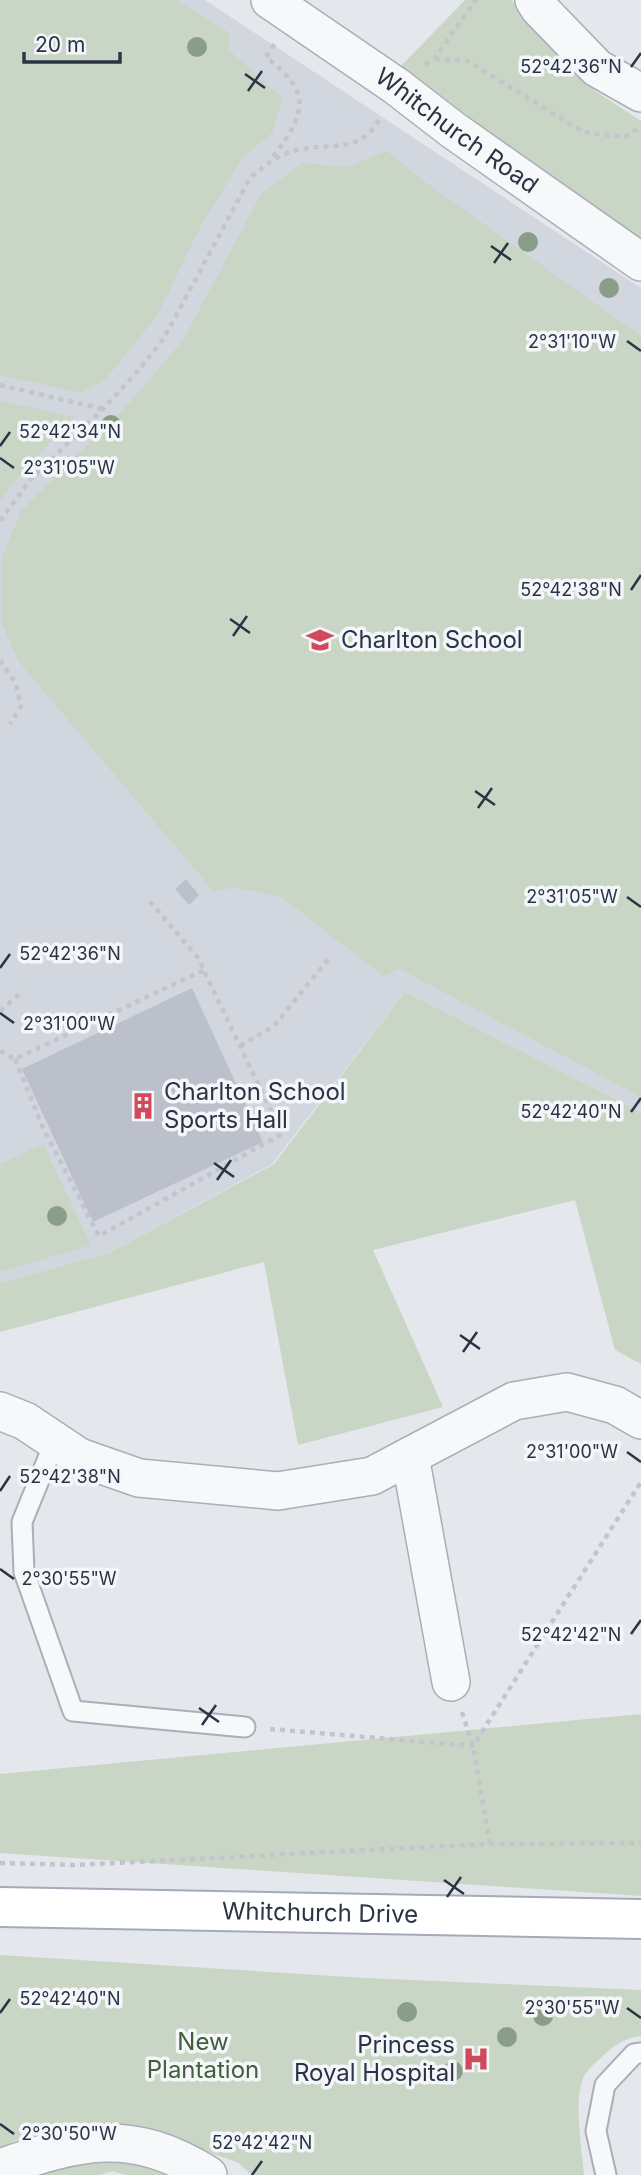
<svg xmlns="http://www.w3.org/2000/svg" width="641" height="2175" font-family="Inter,sans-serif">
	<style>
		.built { fill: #d2d6de }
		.green { fill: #c9d6c5 }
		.building { fill: #bbc0ca }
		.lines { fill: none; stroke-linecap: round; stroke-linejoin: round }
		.lane-casing { stroke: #a9aeb7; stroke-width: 23 }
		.street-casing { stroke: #a9aeb7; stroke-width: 40 }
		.primary-casing { stroke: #a3abb8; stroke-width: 42 }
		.path { stroke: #c2c5cb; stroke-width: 4.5; stroke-dasharray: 5 5; stroke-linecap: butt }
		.lane { stroke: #f7f8fa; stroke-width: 19 }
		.street { stroke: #f7f8fa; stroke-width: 37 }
		.primary { stroke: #fff; stroke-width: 38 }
		.tree { fill: #899d89 }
		.ticks { fill: none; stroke: #2b3445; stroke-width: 2.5 }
		.labels { text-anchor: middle; stroke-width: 7; stroke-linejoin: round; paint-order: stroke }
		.street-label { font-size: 24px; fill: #2b3445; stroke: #f4f6f9 }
		.poi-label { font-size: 24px; fill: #2b3445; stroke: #f4f6f9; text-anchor: start }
		.park-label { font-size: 24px; fill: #3f6138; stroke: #f4f6f9 }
		.ticks-label { font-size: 18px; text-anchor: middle; fill: #2b3445; stroke: #f4f6f9; stroke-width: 7; stroke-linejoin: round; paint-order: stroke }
	</style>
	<rect width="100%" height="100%" fill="#e4e7ec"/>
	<path class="built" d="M0 0H205L641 288V1112L405 992 272 1164 109 1253 0 1283Z"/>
	<path class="green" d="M0 0H176L230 33 229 50 282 98 273 132 244 156 201 226 157 316 106 379 81 393 0 375Z
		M465 0H512L525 20 595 91 641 121V238L637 244 401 66Z
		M387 151 424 181 641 336V1097L400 969 383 976 283 898 235 887 214 892 19 662 1 622V559L21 511 133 399 183 340 261 194 302 163 347 167Z
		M0 401 75 417 25 468 0 501Z
		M405 992 641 1112V1364L615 1350 575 1200 373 1250 443 1407 298 1445 264 1262 0 1332V1283L109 1253 274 1164Z
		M43 1144 91 1245 0 1272V1164Z
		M641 1714V1896L0 1853V1774Z
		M0 1955 366 1978 641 1990V2036C626 2037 613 2046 603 2056 595 2063 585 2071 582 2081 574 2105 582 2149 584 2175H251L239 2163 141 2128 23 2137 0 2149Z
		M112 2160 147 2165 183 2175H125L113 2171 99 2175H13L60 2162Z"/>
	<path class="building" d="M186 879 199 895 189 905 175 889Z
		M192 988 263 1142 93 1222 22 1069Z"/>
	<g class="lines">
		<defs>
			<path id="lane" d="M55 1441 22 1522 24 1572 73 1711 245 1727
				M606 2175 596 2131 605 2085 634 2054 641 2053"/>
			<g id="street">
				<path id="s1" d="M270 0 396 86 453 130 641 262"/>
				<path d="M534 0 539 8 597 68 641 93"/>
				<path d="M0 1411 25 1421 79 1457 139 1478 278 1491 372 1476 514 1401 567 1392 615 1405 641 1420"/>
				<path d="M410 1456 451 1682"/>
				<path d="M0 2168C81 2140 131 2127 208 2175"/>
			</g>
			<g id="primary">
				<path id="s2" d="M0 1907 641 1919"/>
			</g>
		</defs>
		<use href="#lane" class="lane-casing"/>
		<use href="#street" class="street-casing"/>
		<use href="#primary" class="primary-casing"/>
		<path class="path" d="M435 59 468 61 583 132 625 137 640 127
			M425 65 434 59 476 0
			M273 157C306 112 313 94 266 57L275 43
			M0 385 103 409
			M0 521 30 480 103 409 138 371 164 338 250 178C268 163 279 153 303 149 333 143 362 153 380 118
			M0 660 16 684 21 706 10 724
			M0 1011 23 991
			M240 1046 274 1026 330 957
			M0 1051 15 1059 204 970
			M15 1059 43 1128 99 1236 282 1134 198 958 147 898
			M462 1712 473 1746 490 1844
			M270 1729 473 1746 641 1482
			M0 1863 74 1865 490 1844 641 1843"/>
		<use href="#lane" class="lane"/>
		<use href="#street" class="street"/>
		<use href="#primary" class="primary"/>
	</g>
	<g class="tree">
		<circle cx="197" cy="47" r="10"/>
		<circle cx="528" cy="242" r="10"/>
		<circle cx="609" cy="288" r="10"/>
		<circle cx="111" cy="425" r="10"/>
		<circle cx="57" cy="1216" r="10"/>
		<circle cx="407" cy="2012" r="10"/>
		<circle cx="543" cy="2016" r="10"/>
		<circle cx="507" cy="2037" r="10"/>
		<circle cx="453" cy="2071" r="10"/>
	</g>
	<path class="ticks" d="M631 67 641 53M245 74 265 88M248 91 262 71M491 246 511 260M494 263 508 243M627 341 641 351M0 446 10 432M0 458 14 468M631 590 641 575M230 619 250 633M233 636 247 616M475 791 495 805M478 808 492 788M627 897 641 907M0 968 10 954M0 1013 14 1023M631 1112 641 1098M214 1163 234 1177M217 1180 231 1160M460 1335 480 1349M463 1352 477 1332M627 1452 641 1462M0 1491 10 1476M0 1569 14 1579M631 1634 641 1620M199 1708 219 1722M202 1725 216 1705M444 1880 464 1894M447 1897 461 1877M627 2008 641 2018M0 2013 10 1999M0 2124 14 2134M252 2175 262 2161"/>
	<defs>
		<symbol id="school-bare" viewBox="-9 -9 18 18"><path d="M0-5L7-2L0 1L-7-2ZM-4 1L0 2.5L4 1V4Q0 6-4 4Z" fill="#d1495b" stroke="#f4f6f9" stroke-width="2.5" paint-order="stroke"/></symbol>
		<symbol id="building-bare" viewBox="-9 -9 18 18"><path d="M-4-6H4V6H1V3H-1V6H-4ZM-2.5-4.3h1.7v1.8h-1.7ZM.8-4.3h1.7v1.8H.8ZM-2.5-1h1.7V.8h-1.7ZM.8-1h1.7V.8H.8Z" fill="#d1495b" stroke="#f4f6f9" stroke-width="2.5" paint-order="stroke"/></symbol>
		<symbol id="hospital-bare" viewBox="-9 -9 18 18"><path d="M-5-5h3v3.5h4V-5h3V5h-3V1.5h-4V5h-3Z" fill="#d1495b" stroke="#f4f6f9" stroke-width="2.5" paint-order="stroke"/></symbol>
	</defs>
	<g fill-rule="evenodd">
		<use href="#school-bare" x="301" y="621" width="38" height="38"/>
		<use href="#building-bare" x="124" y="1087" width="38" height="38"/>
		<use href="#hospital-bare" x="457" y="2040" width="38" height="38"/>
	</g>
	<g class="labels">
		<g class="street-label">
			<text dy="8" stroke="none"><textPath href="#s1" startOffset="228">Whitchurch Road</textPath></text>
			<text dy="8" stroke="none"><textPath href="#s2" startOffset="320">Whitchurch Drive</textPath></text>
		</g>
		<g class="poi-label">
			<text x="341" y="648">Charlton School</text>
			<text x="164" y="1100">Charlton School<tspan x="164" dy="28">Sports Hall</tspan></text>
			<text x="455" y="2053" text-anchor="end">Princess<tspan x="455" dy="28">Royal Hospital</tspan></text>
		</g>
		<g class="park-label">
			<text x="203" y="2050">New<tspan x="203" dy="28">Plantation</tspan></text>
		</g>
	</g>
	<g class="ticks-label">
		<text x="571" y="73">52°42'36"N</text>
		<text x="572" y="348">2°31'10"W</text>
		<text x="70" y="438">52°42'34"N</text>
		<text x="69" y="474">2°31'05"W</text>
		<text x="571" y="596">52°42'38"N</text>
		<text x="572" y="903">2°31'05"W</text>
		<text x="70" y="960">52°42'36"N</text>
		<text x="69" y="1030">2°31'00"W</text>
		<text x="571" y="1118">52°42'40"N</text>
		<text x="572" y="1458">2°31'00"W</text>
		<text x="70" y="1483">52°42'38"N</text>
		<text x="69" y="1585">2°30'55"W</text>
		<text x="571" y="1641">52°42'42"N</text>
		<text x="70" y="2005">52°42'40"N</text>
		<text x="572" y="2014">2°30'55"W</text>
		<text x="69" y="2140">2°30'50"W</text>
		<text x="262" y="2149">52°42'42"N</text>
	</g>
	<path d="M24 52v10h96v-10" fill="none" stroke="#2b3445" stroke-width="3.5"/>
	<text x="35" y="52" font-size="21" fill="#2b3445" stroke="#f4f6f9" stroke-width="5" paint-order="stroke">20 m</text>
</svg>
